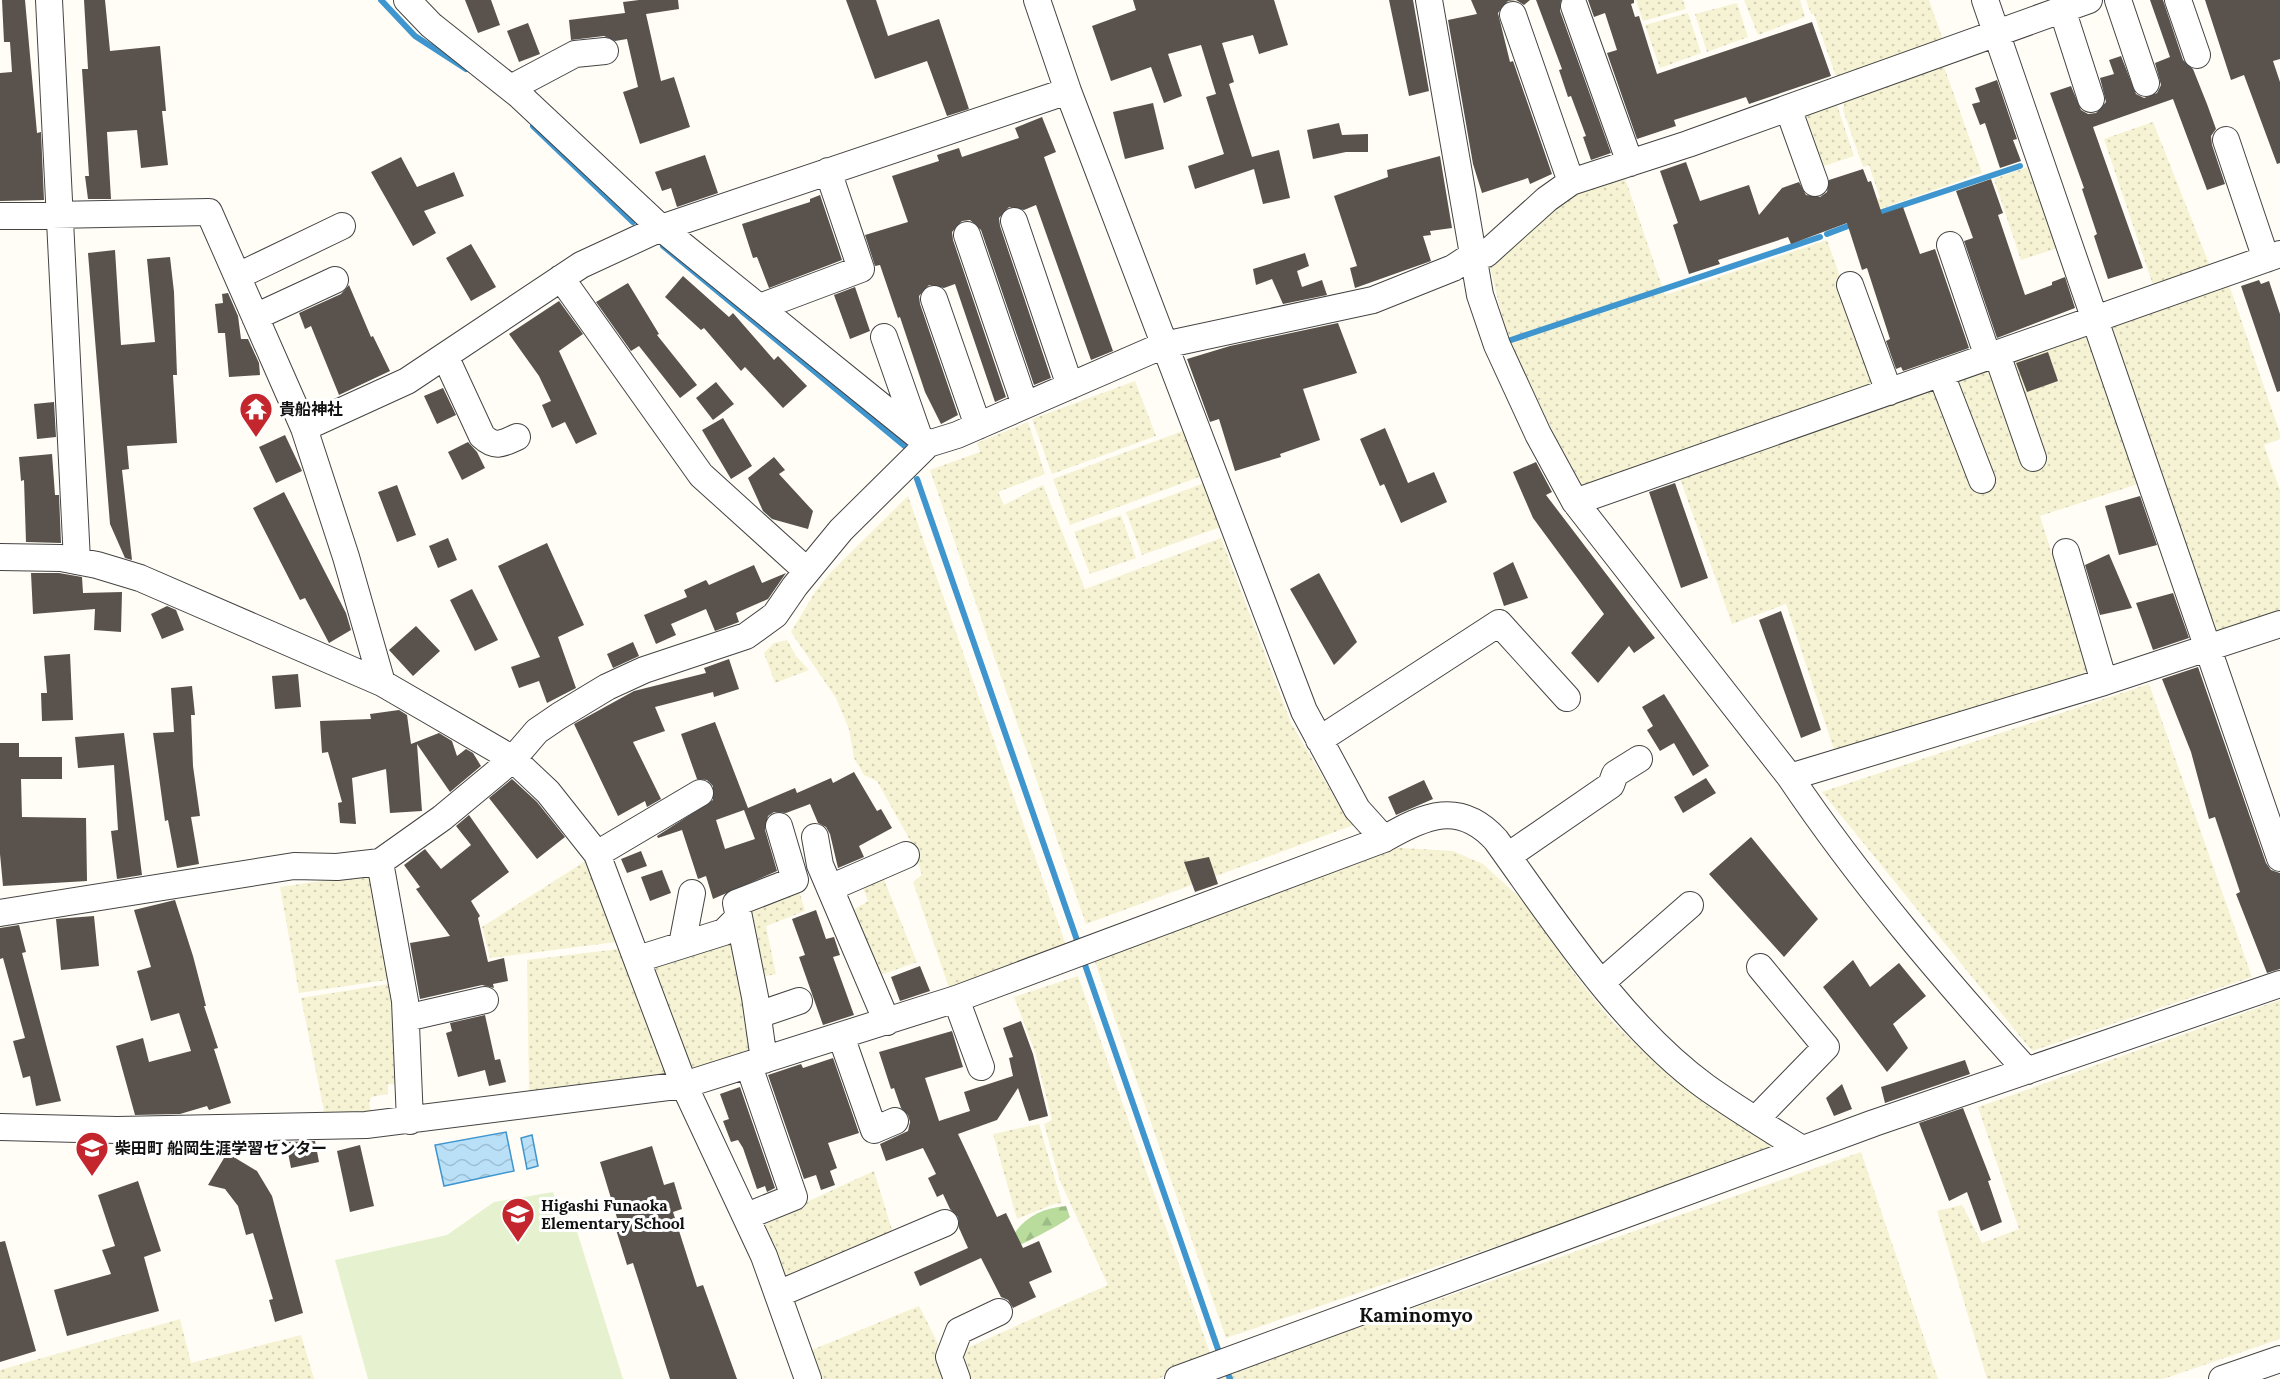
<svg xmlns="http://www.w3.org/2000/svg" width="2280" height="1379" font-family="Lora,'Noto Sans JP',serif">
	<style>
		.farmland { fill: url(#farmland-dots) }
		.forest { fill: url(#forest-firs) }
		.pitch { fill: #e6f2cf }
		.water { fill: url(#water-waves); stroke: #3f96cf; stroke-width: 1.5 }
		.lines { fill: none; stroke-linecap: round; stroke-linejoin: round }
		.stream { stroke: #3f96cf; stroke-width: 6 }
		.building { fill: #5a524d; fill-rule: evenodd }
		.minor-casing { stroke: #444; stroke-width: 28 }
		.minor { stroke: #fff; stroke-width: 26 }
		.labels { text-anchor: middle; stroke-width: 6; stroke-linejoin: round; paint-order: stroke }
		.poi-label { font-size: 16px; font-weight: bold; fill: #111; stroke: #fff; text-anchor: start }
		.quarter-label { font-size: 20px; font-weight: bold; fill: #111; stroke: #fff }
	</style>
	<defs>
		<pattern id="farmland-dots" width="8" height="8" patternUnits="userSpaceOnUse" patternTransform="scale(1.5)"><rect width="8" height="8" fill="#f6f3d4"/><path d="M2 2h.1M6 6h.1" fill="none" stroke="#d2cfb5" stroke-width="1.8" stroke-linecap="round"/></pattern>
		<pattern id="forest-firs" width="22" height="20" patternUnits="userSpaceOnUse" patternTransform="scale(1.5)"><rect width="22" height="20" fill="#b9dc9c"/><path d="M5 1l3.5 6h-7zM16 11l3.5 6h-7z" fill="#9ebc85"/></pattern>
		<pattern id="water-waves" width="16" height="10" patternUnits="userSpaceOnUse" patternTransform="scale(1.5)"><rect width="16" height="10" fill="#b9e0f7"/><path d="M0 5q4-4 8 0t8 0" fill="none" stroke="#9ebfd3"/></pattern>
	</defs>
	<rect width="100%" height="100%" fill="#fffdf5"/>
	<path class="farmland" d="M1636 0H1683L1686 9 1643 21Z
		M1744 0H1800L1805 17 1758 35Z
		M1806 0H1929L1944 43 1838 82 1814 14H1811Z
		M1737 3 1748 37 1707 52 1695 14Z
		M1688 13 1701 53 1660 68 1645 25Z
		M1943 64 1982 173 1880 209 1877 199 1880 198 1869 165 1863 167 1843 110 1845 98Z
		M1836 102 1854 156 1824 166 1818 163 1799 114Z
		M2153 122 2212 271 2155 291 2104 139Z
		M2030 166 2058 248 2021 260 1994 179Z
		M1624 175 1665 295 1827 240 1879 387 1580 488 1507 337 1490 267 1523 234 1572 193Z
		M2228 282 2280 433V439L2264 445 2280 490V612L2217 632 2105 321Z
		M2088 329 2138 484 2040 516 2089 671 1836 756 1786 604 1732 624 1678 473Z
		M1135 381 1156 436 1052 474 1032 419Z
		M1028 422 1045 474 998 492 1004 505 1043 485 1085 589 1221 538 1291 723 1346 817 1359 823 1086 924 930 470 980 452 977 443Z
		M1191 428 1207 474 1070 525 1053 479Z
		M1210 481 1226 525 1142 555 1126 512Z
		M908 496 1067 948 949 988 913 882 922 875 911 842 877 781 864 775 854 758 849 729 836 698 791 632 815 592 831 572Z
		M1121 515 1136 558 1090 574 1074 532Z
		M787 640 796 656 809 670 775 683 764 653 774 643Z
		M2149 684 2252 977 2032 1051 1822 792Z
		M1385 847 1453 851 1483 864 1528 905 1576 976 1611 1020 1648 1056 1698 1099 1780 1150 1226 1338 1094 959Z
		M587 860 615 933 616 942 490 958 482 927Z
		M881 872 917 962 875 977 850 912 868 901 860 880Z
		M369 874 394 979 299 993 280 887Z
		M798 887 805 911 766 926 776 974 758 978 743 907Z
		M737 931 754 1047 749 1058 699 1073 682 1064 645 961Z
		M619 949 667 1076 529 1094 527 960Z
		M1078 976 1212 1359 1157 1379H959L958 1352 1108 1285 1060 1181 1044 1124 1052 1120 1035 1052 1014 997Z
		M395 983 402 1085 388 1084V1094L371 1097 369 1103 372 1115 326 1121 301 998Z
		M2280 1000V1339L2163 1379H1987L1937 1211 1962 1205 1982 1243 2019 1229 1978 1107Z
		M1039 1124 1062 1203 1054 1204 1017 1219 993 1134Z
		M1861 1152 1938 1379H1210Z
		M874 1171 893 1233 785 1281 763 1222Z
		M919 1306 944 1356 951 1379H816L807 1352Z
		M180 1319 191 1363 301 1335 314 1379H0V1370Z"/>
	<path class="forest" d="M1066 1206 1070 1217C1066 1222 1023 1244 1015 1247L1011 1239C1022 1218 1042 1208 1066 1206Z"/>
	<path class="pitch" d="M553 1192 565 1227 575 1225 623 1379H368L335 1260 447 1235 494 1202Z"/>
	<path class="water" d="M506 1132 514 1171 444 1186 435 1145Z
		M532 1135 538 1166 527 1169 521 1138Z"/>
	<g class="lines">
		<path class="stream" d="M381 0 415 36 466 69
			M533 126 633 222
			M1876 214 2020 166
			M1827 234 1856 223
			M663 246 907 448
			M1505 342 1820 237
			M917 479 1079 946
			M1083 959 1221 1358
			M1225 1367 1230 1379"/>
	</g>
	<path class="building" d="M2 0H25L37 133 41 132 44 200 0 201V73L12 72 10 42H4Z
		M84 0H105L110 51 160 46 166 111H162L168 165 141 168 137 130 107 132 111 199H88L85 176H89L82 69H88Z
		M465 0H491L500 25 478 33Z
		M639 0H678L679 9 646 14 661 81 674 77 690 127 640 144 623 92 638 87 627 39 615 41 604 36 571 40 569 20 625 13 623 2Z
		M846 0H876L888 36 939 19 969 109 947 116 927 61 875 79Z
		M1133 0H1274L1288 45 1259 54 1253 35 1222 43 1234 82 1229 84 1252 157 1279 150 1290 198 1263 204 1254 169 1195 189 1188 166 1224 154 1206 97 1216 94 1201 45 1168 54 1182 96 1164 103 1151 67 1111 81 1092 26 1136 10Z
		M1389 0H1413L1429 91 1409 96Z
		M1471 0H1530L1524 5 1516 0 1508 1 1498 13 1510 62 1513 61 1552 174 1530 184 1528 178 1482 193 1473 164 1448 20 1477 14Z
		M1536 0H1561L1560 11 1611 153 1591 160 1583 137 1586 136 1571 96 1568 97 1559 70 1562 69Z
		M1588 0H1634V3L1631 4 1635 17 1639 16 1657 74 1812 22 1831 76 1749 104 1746 97 1674 120 1676 126 1637 139 1607 53 1617 50 1605 13 1594 17Z
		M2150 0H2163L2183 60 2193 69 2207 104 2216 129 2211 136 2212 145 2225 184 2207 190 2173 99 2093 127 2143 268 2108 279 2094 236 2097 234 2082 189 2084 188 2050 93 2071 86 2081 110 2088 114 2096 113 2106 102 2100 78 2114 74 2109 60 2121 56 2136 94 2144 98 2157 93 2161 85 2155 63 2170 57Z
		M2205 0H2280V59L2273 61 2280 82V163L2277 164 2244 75 2231 80Z
		M528 23 540 54 519 62 507 31Z
		M1997 80 2017 139 2013 140 2021 161 2000 168 1985 123 1980 125 1972 104 1980 102 1975 88Z
		M1153 103 1164 149 1125 159 1113 112Z
		M1042 117 1056 152 1044 157 1113 351 1091 360 1036 205 1024 210 1009 207 999 218 1000 226 1051 378 1034 385 981 230 970 220 962 221 952 232 953 240 1006 397 995 402 955 284 944 288 929 285 919 296 920 304 958 415 941 424 925 392 900 317 898 318 880 265 875 266 865 235 908 222 892 176 939 161 937 155 959 148 962 157 1019 138 1015 128Z
		M1339 123 1342 135 1368 134V152H1346L1313 159 1307 130Z
		M705 155 718 193 677 207 671 188 662 191 655 172Z
		M1440 156 1452 228 1430 231 1431 235 1423 236 1431 261 1355 288 1350 268 1357 266 1334 196 1388 177 1387 170Z
		M401 157 417 187 454 172 464 196 424 211 436 233 413 246 371 172Z
		M1686 162 1700 201 1749 185 1759 215 1782 188 1799 182 1806 195 1820 197 1827 192 1829 180 1863 169 1868 182 1871 181 1882 214 1903 207 1920 254 1935 249 1969 348 1903 371 1901 367 1896 369 1886 341 1890 339 1867 268 1862 270 1847 223 1791 244 1788 237 1718 260 1720 264 1689 274 1673 225 1678 223 1660 171Z
		M1991 179 2003 213 1998 215 2025 295 2052 285V282L2065 277 2075 308 1997 338 1964 241 1973 238 1956 191Z
		M820 195 842 260 769 288 757 257 753 258 742 224 810 202V199Z
		M471 244 496 287 471 301 446 258Z
		M115 250 121 345 155 342 147 259 170 257 174 292 177 375H173L177 443 127 446 129 469 122 470 132 560 125 558 110 524 88 253Z
		M1305 253 1309 266 1297 271 1302 287 1322 280 1327 295 1283 304 1272 279 1256 285 1253 269Z
		M683 276 729 317 733 313 774 360 778 356 807 386 783 408 745 367 741 371 704 328 701 330 665 297Z
		M2259 280 2261 284 2269 281 2280 314V391L2277 392 2241 286Z
		M628 283 659 334 657 335 697 385 680 398 639 346 631 351 596 302Z
		M349 285 371 337 373 336 390 371 339 395 311 326 305 329 299 313 341 294Z
		M855 287 870 331 850 339 834 295Z
		M228 293 238 316 241 339H248L259 363 260 375 229 377 225 333H218L215 304 223 303 222 294Z
		M559 301 583 334 559 351 597 434 576 444 565 422 552 428 542 405 551 401 539 376 509 334Z
		M1338 323 1357 373 1303 389 1320 440 1280 454 1281 457 1235 471 1219 419 1210 422 1187 359 1230 346Z
		M2048 352 2058 381 2027 392 2016 363Z
		M716 382 734 404 713 420 696 398Z
		M443 388 456 415 437 424 424 396Z
		M54 402 56 437 37 439 34 404Z
		M723 418 752 466 731 479 702 430Z
		M1385 428 1408 483 1434 472 1447 502 1401 523 1384 484 1380 486 1360 439Z
		M285 435 302 471 276 483 259 447Z
		M468 442 477 452 485 468 462 480 448 452Z
		M52 454 55 495H59L61 543 26 542 24 480 21 481 19 457Z
		M774 457 785 470 779 474 813 511 808 529 772 519 763 511 748 478Z
		M1536 462 1552 492 1546 495 1655 638 1634 653 1629 646 1598 683 1571 653 1604 614 1533 518 1513 472Z
		M1675 483 1708 578 1681 588 1649 492Z
		M397 485 416 535 397 542 378 492Z
		M284 492 346 613 351 630 329 643 305 598 300 600 253 508Z
		M2140 496 2157 545 2119 555 2105 506Z
		M448 538 457 560 438 568 429 546Z
		M547 543 584 625 558 637 576 688 547 703 539 681 519 688 511 667 540 657 498 566Z
		M2109 554 2132 608 2100 615 2085 565Z
		M1513 562 1528 598 1504 606 1493 573Z
		M754 565 762 583 786 573 768 599 736 613 739 622 715 631 706 609 671 624 676 635 656 644 644 615 687 597 684 590 706 580 709 585Z
		M31 573H59L82 577 83 593 122 592 121 632 94 630 95 609 33 614Z
		M1319 573 1357 642 1334 665 1290 589Z
		M472 589 498 640 475 651 450 600Z
		M2173 593 2189 638 2153 650 2136 603Z
		M167 606 176 610 184 630 162 639 151 614Z
		M1781 611 1821 730 1801 738 1759 620Z
		M416 626 440 651 413 676 389 650Z
		M633 642 639 656 613 668 607 654Z
		M70 654 73 720 42 721 41 693H47L44 656Z
		M729 659 739 689 714 697 713 692 655 707 665 731 633 742 661 799 647 807 645 801 618 816 574 724 634 691 706 673 704 668Z
		M2198 667 2266 863 2271 870 2280 873V969L2267 973 2236 894 2240 892 2215 817 2209 819 2191 752 2162 679Z
		M298 674 301 707 275 709 272 676Z
		M192 686 195 715H191L193 766 200 816 191 817 199 864 177 868 168 820 165 821 153 733 174 732 171 688Z
		M1664 694 1709 766 1693 776 1674 743 1660 751 1647 730 1653 726 1642 707Z
		M399 710 407 715 411 744 439 733 452 741 457 756 466 749 473 753 481 766 450 792 417 744 422 811 390 813 386 769 352 778 356 824 340 823 338 803 342 802 328 752 322 753 320 721 371 719 370 714Z
		M715 722 748 808 795 788 797 793 831 778 833 783 854 772 877 811 881 809 892 828 859 846 864 857 838 868 830 834 826 827 818 823 810 804 786 813 774 812 768 816 765 830 777 871 713 899 706 876 698 879 682 830 658 838 657 836 713 800V786L707 780 697 779 681 734ZM744 810 755 839 725 849 716 820Z
		M124 733 142 875 117 879 111 831 118 830 114 765 78 768 75 737Z
		M0 743H19V757H62V779H21L22 817 86 818 87 881 3 886 0 854Z
		M1706 778 1716 793 1683 813 1674 797Z
		M512 779 537 802 565 837 537 859 489 798Z
		M1424 780 1433 799 1396 815 1388 797Z
		M469 815 509 872 471 901 480 916 478 918 488 962 504 958 508 981 493 984 494 988 482 985 420 999 410 943 450 936 416 889 420 887 404 865 425 849 441 869 471 845 456 826Z
		M1751 837 1818 919 1784 957 1709 874Z
		M641 851 647 866 627 873 621 859Z
		M1209 857 1218 884 1195 892 1184 862Z
		M662 870 671 893 650 901 641 877Z
		M175 900 193 956 206 1006H204L218 1048 214 1049 231 1103 209 1110 207 1106 180 1114 135 1115 116 1046 143 1038 149 1062 191 1051 179 1013 151 1021 137 971 151 967 134 910Z
		M816 910 826 939 834 937 840 955 833 957 854 1015 823 1025 799 957 805 955 792 919Z
		M94 916 99 966 61 970 56 919Z
		M19 925 26 952 22 953 61 1101 36 1106 30 1076 23 1078 13 1041 25 1038 3 958 0 959V928Z
		M1853 960 1870 987 1899 963 1926 996 1893 1024 1908 1048 1887 1072 1823 987Z
		M920 966 930 991 900 1001 891 977Z
		M485 1015 495 1060 500 1059 506 1082 489 1086 485 1070 458 1077 446 1033 452 1031 450 1023Z
		M1021 1021 1033 1054 1048 1116 1029 1121 1018 1088 997 1120 958 1134 997 1217 1006 1213 1023 1248 1039 1241 1052 1272 1029 1282 1036 1297 1013 1308 1008 1300 1001 1297 981 1258 920 1286 914 1272 968 1248 959 1228 958 1217 950 1209 943 1194 937 1197 928 1178 936 1174 923 1148 886 1161 880 1144 908 1131 910 1122 908 1115 901 1108 894 1088 891 1089 879 1052 952 1031 963 1067 925 1078 939 1121 970 1111 964 1092 1013 1076 1009 1058 1013 1057 1003 1028Z
		M833 1058 859 1133 828 1143 837 1168 830 1171 835 1185 821 1190 816 1175 804 1179 768 1075 801 1064 803 1068Z
		M1965 1060 1970 1074 1885 1103 1881 1087Z
		M1842 1084 1852 1109 1834 1116 1826 1098Z
		M740 1087 775 1188 767 1192 765 1186 757 1189 743 1148 738 1140 731 1142 723 1121 729 1119 720 1094Z
		M1963 1108 1991 1180 1988 1181 2002 1222 1981 1231 1967 1192 1949 1201 1919 1123Z
		M315 1141 319 1162 291 1168 286 1142Z
		M360 1145 374 1206 350 1212 337 1151Z
		M652 1146 664 1185 674 1182 682 1209 673 1212 697 1287 703 1285 737 1379H670L633 1263 627 1265 613 1220 617 1218 600 1162Z
		M227 1153 257 1171 272 1196 303 1313 275 1322 269 1300 273 1299 253 1233 246 1235 238 1206 225 1189 208 1185Z
		M138 1181 161 1251 144 1257 159 1311 67 1336 54 1290 111 1274 102 1250 115 1246 98 1195Z
		M5 1241 36 1351 0 1362V1242Z"/>
	<g class="lines">
		<defs>
			<path id="minor" d="M49 0 77 561
				M407 0 431 25 519 95 661 228 928 444
				M1037 0 1068 91 1304 711 1357 809 1384 839
				M1429 0 1480 295 1497 345 1538 434 1575 502 1790 777C1860 881 1943 978 2027 1071
				M1985 0 2280 858
				M2118 0 2146 83
				M2178 0 2197 55
				M1574 6 1630 163
				M2062 9 2091 99
				M1513 15 1571 182
				M511 88 575 54 605 51
				M1788 108 1815 183
				M2226 140 2266 259
				M0 216 209 212 304 428 346 557 382 683
				M1014 221 1070 386
				M967 235 1025 405
				M1950 245 1988 357
				M238 276 342 226
				M561 278 701 475 807 571
				M1850 285 1889 392
				M934 299 978 426
				M760 307 861 269 828 171
				M255 317 335 280
				M884 337 919 437
				M1997 354 2033 458
				M445 356 482 436C495 448 502 444 517 437
				M1941 374 1982 480
				M304 428 407 381 581 265 661 228 1068 91
				M1575 502 2280 254
				M2066 552 2104 682
				M0 557 61 558 97 565 140 578 382 683 513 759 548 792 597 854 684 1085 764 1256 808 1379
				M1319 740 1499 623 1567 698
				M1790 777 2104 682 2280 624
				M815 837 820 865 887 1022
				M597 854 700 793
				M1508 856 1611 785 1615 774 1639 759
				M380 862 405 1001 410 1121
				M830 888 906 855
				M0 913 294 866 337 867 380 862 442 818 513 759 537 731 559 716 607 687 644 670 746 636 775 615 795 586 841 530 928 444 957 435 1164 345 1373 300 1453 268 1473 255 1486 254 1547 199 1571 182 1688 144 2089 0
				M739 917 755 997 764 1060
				M682 945 692 893
				M638 959 724 932 739 917 736 903 795 880 779 826
				M1602 982 1690 905
				M956 999 981 1067
				M758 1015 799 1001
				M406 1018 485 1000
				M841 1036 874 1130 895 1121
				M1756 1119 1826 1047 1760 967
				M0 1127 117 1130 366 1125 684 1085 956 999 1384 839C1425 815 1460 800 1496 840 1556 923 1622 1026 1706 1087 1737 1109 1770 1129 1802 1149
				M747 1216 794 1197 749 1066
				M778 1294 945 1223
				M957 1379 949 1357 959 1331 999 1312
				M1178 1379 1874 1123 2280 984
				M2222 1379 2280 1359"/>
		</defs>
		<use href="#minor" class="minor-casing"/>
		<use href="#minor" class="minor"/>
	</g>
	<defs>
		<symbol id="temple-pin" viewBox="-11 -11 22 30"><path d="M0 17L-7.5 6A9.5 9.5 0 1 1 7.5 6Z" fill="#c4262e" stroke="#fff"/><path d="M0-6L5-2H3V0L6.5 2.5H4V6H1.5V3h-3V6H-4V2.5H-6.5L-3 0V-2H-5Z" fill="#fff"/></symbol>
		<symbol id="school-pin" viewBox="-11 -11 22 30"><path d="M0 17L-7.5 6A9.5 9.5 0 1 1 7.5 6Z" fill="#c4262e" stroke="#fff"/><path d="M0-5L7-2L0 1L-7-2ZM-4 1L0 2.5L4 1V4Q0 6-4 4Z" fill="#fff"/></symbol>
	</defs>
	<g fill-rule="evenodd">
		<use href="#temple-pin" x="237" y="390" width="38" height="52"/>
		<use href="#school-pin" x="73" y="1129" width="38" height="52"/>
		<use href="#school-pin" x="499" y="1195" width="38" height="52"/>
	</g>
	<g class="labels">
		<g class="poi-label">
			<text x="279" y="415">貴船神社</text>
			<text x="115" y="1154">柴田町 船岡生涯学習センター</text>
			<text x="541" y="1211">Higashi Funaoka<tspan x="541" dy="18">Elementary School</tspan></text>
		</g>
		<g class="quarter-label">
			<text x="1416" y="1322">Kaminomyo</text>
		</g>
	</g>
</svg>
